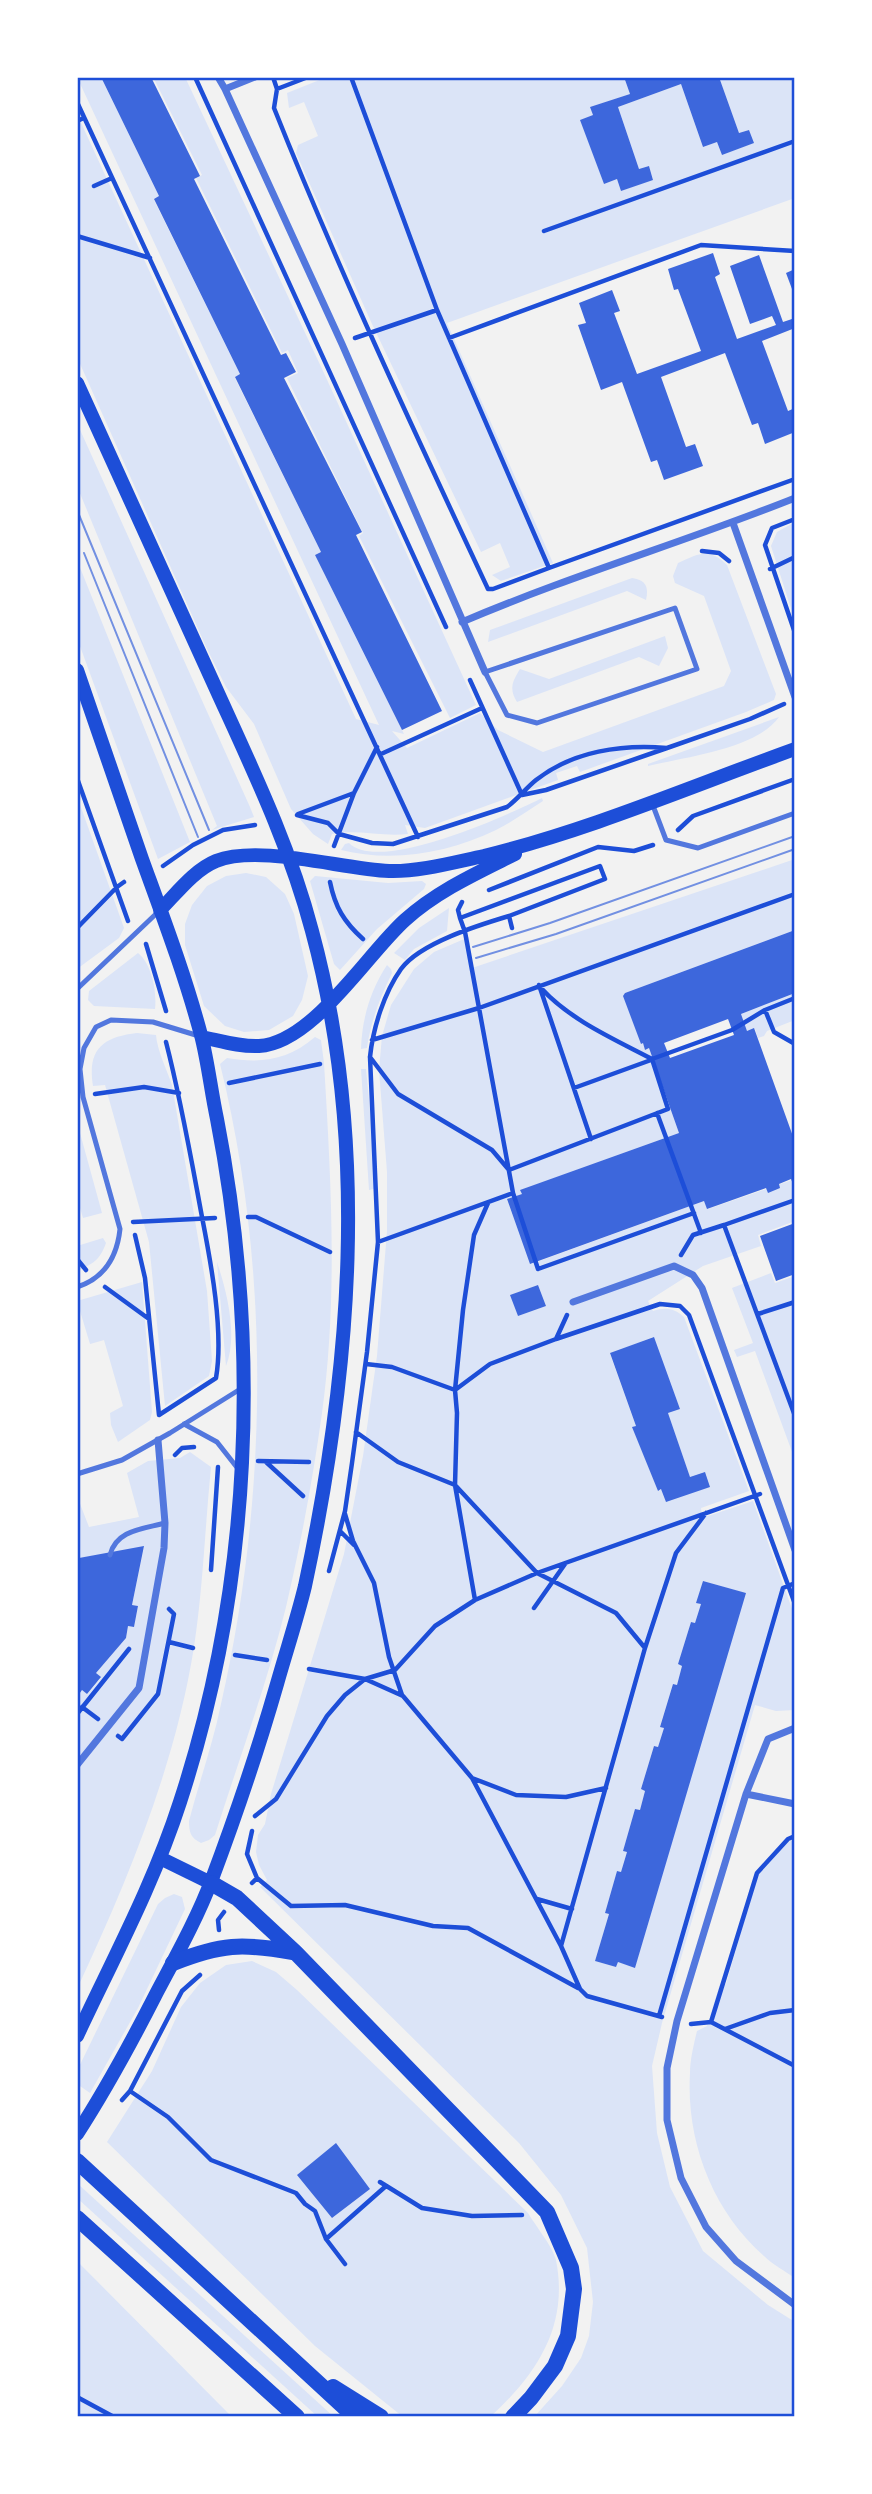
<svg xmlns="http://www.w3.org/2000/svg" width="872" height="2494" font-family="Signika,sans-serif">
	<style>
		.green { fill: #dbe4f7; fill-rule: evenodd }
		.building { fill: #3d67dc; fill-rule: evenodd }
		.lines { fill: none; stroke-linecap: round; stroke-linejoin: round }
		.path { stroke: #1d4ed8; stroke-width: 4.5 }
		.service { stroke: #5277de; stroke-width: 5 }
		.minor { stroke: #5277de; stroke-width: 7 }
		.secondary { stroke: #1d4ed8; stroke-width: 14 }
		.trunk { stroke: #1d4ed8; stroke-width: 16 }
		.tram { stroke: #7290e2; stroke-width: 2 }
		.neatline { fill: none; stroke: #1d4ed8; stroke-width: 2.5 }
	</style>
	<rect width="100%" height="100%" fill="#f2f2f2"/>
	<path class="green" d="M77 77H101L159 196 154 200 240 374 235 378 321 552 315 555 404 734 392 731 407 748 480 713 498 730 543 752 724 686 731 671 704 596 675 583 673 576 678 563C698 554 709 547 727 565L776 694 774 700 746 712 580 772 577 766 556 773 558 780 425 828 405 825 408 834C382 837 357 829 332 834L328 844 313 834 291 809 254 724 226 687 207 649 77 357V114L356 719 379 725Z
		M153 77H185L323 371 476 705 450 718 359 536 363 533 287 378 298 373 288 350 282 353 196 178 202 175Z
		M327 77H624L630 94 591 107 593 115 581 120 604 184 617 179 621 191 653 179 649 166 639 169 618 107 681 84 703 147 717 142 722 155 753 143 749 130 739 133 719 77H792L795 85V198L447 323 553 563 501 581 492 575 510 567 500 543 481 552 372 324 296 153 298 145 318 136 304 102 289 108 287 93Z
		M77 423 250 807 254 817 212 830 217 826 77 486Z
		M795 522V621L771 546 777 532Z
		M77 560 190 842 158 859 77 638Z
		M632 578C646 580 649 587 646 600L627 591 488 642 490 630Z
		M665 636 668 648 659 666 639 657 517 702C509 689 512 682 520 669L549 679Z
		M779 717C757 749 685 757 648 766V764Z
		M77 796 124 928 119 938 77 969Z
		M542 798 543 801C527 811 512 822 496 830 448 853 393 863 341 850L345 844 349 843C379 874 508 815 542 798Z
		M795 859V930L625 993 641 1043H643L645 1050 649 1048 679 1133 521 1190 522 1194 507 1200 531 1264 704 1201 708 1209 795 1179V1221L758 1235 761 1246 703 1266 648 1301 653 1311C665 1307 674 1308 684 1317L749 1491 701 1508 702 1518 753 1501 795 1617V1710L776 1711 755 1705 662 2023 652 2066 657 2133 670 2187 703 2251 768 2305 795 2322V2417H534L562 2386 581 2358 589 2336 593 2302 587 2248 561 2195 519 2143 260 1887 267 1880 259 1865 256 1852 258 1835 265 1824 271 1794 344 1554 363 1456 377 1356 387 1231V1172L379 1070 382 1036 391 1005 414 969 434 952 469 937 472 968ZM538 1285 546 1306 518 1316 511 1295ZM653 1337 680 1409 668 1413 690 1477 658 1491 633 1428 636 1426 610 1354ZM703 1581 745 1593 635 1967 618 1962 616 1967 595 1961 609 1914 605 1913 617 1871 621 1872 627 1852 623 1851 635 1809 640 1810 645 1791 641 1789 654 1746 658 1747 664 1728 660 1726 673 1684 677 1685 682 1666 678 1664 691 1622 695 1623 701 1604 697 1602Z
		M246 873 266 877 285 894 294 914 308 976 302 1000 293 1016 269 1030 244 1032 225 1026 204 1006 185 945V924L192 905 207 886 226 876Z
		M315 876 388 883 422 881 426 884 424 889 377 929 340 970 334 964 310 881Z
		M449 908 447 931 414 949 405 960 394 953 419 928Z
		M138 953C152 964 157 992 155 1009L94 1006 88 1000 89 991Z
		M387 965 391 969 392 973C380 998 371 1020 367 1048L361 1049C362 1019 370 991 387 965Z
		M795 993V1020L767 1031 764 1036 758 1038 755 1029 747 1031 741 1014Z
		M137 1033 156 1035C157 1050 167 1070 172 1085L207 1291 212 1361 209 1376 165 1406 149 1242 105 1085 93 1086C87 1049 103 1037 137 1033Z
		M315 1037 321 1040 324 1063C331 1180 338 1297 322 1413 313 1478 301 1543 286 1607 267 1684 239 1759 215 1835L209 1840 201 1843C191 1838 189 1833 189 1821 199 1782 213 1744 221 1704 268 1498 271 1269 220 1064L227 1058C261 1064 288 1060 315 1037Z
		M361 1069H366L372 1131 374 1189 369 1190Z
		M77 1122 102 1213 83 1218 77 1198Z
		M103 1238 106 1243C100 1260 93 1264 77 1271V1246Z
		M217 1262C227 1292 238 1336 226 1366Z
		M771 1273 775 1283 795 1276V1460L755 1351 737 1357 734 1350 753 1343 732 1288Z
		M142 1282 152 1412 150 1420 118 1442 111 1425 110 1413 123 1406 104 1340 90 1344 77 1301Z
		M190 1452 211 1467C205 1527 203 1588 194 1647 175 1766 128 1880 77 1989V1697L82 1690 87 1694 101 1678 96 1673 126 1638 128 1626 134 1627 138 1606 132 1605 144 1547 80 1558 77 1571V1496L89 1527 139 1517 127 1473 148 1461 180 1458Z
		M795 1840V2278C785 2271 773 2265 764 2256 712 2210 686 2141 690 2073 690 2059 694 2044 697 2031L707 2026 720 1984H726L757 1876 788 1842Z
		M174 1894 182 1897 185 1909 138 2008 90 2093 77 2084V2071L158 1904 165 1898Z
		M252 1961 276 1972 297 1990 528 2213C535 2225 553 2247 556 2260 569 2326 537 2374 490 2417H403L315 2346 107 2142 152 2071 181 2007 200 1983 226 1965ZM336 2144 370 2189 332 2218 298 2175Z
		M78 2184 334 2417H318L77 2198Z
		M77 2261 232 2417H77Z"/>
	<path class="building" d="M101 77H151L200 176 194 179 281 355 286 353 296 372 284 378 362 532 356 535 442 711 402 730 315 555 321 552 235 377 240 374 154 199 159 196Z
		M624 77H719L739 133 749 130 754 143 722 155 717 142 703 147 681 84 618 107 639 169 649 166 653 180 621 191 617 179 604 184 580 120 593 115 590 107 630 94Z
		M713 253 720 274 715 277 737 339 776 325 772 316 750 324 730 266 759 255 783 322 795 318V328L762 341 788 411 795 408V432L765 444 758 423 752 425 725 353 661 377 686 447 695 444 703 466 664 480 657 460 651 462 622 382 601 390 578 325 586 323 579 303 612 290 620 311 614 313 637 374 701 351 678 289 674 290 668 269Z
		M795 269V297L786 273Z
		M795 930V993L741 1014 747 1031 754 1028 795 1142V1183L793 1184 791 1179 779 1184 780 1188 768 1193 766 1188 707 1209 704 1201 530 1264 507 1199 522 1194 520 1190 679 1133 649 1048 645 1050 643 1043 641 1044 623 996 625 993ZM728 1019 734 1035 670 1058 664 1043Z
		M795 1223V1274L776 1281 760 1236Z
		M538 1285 546 1306 518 1316 510 1295Z
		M654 1337 680 1409 668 1413 690 1477 705 1472 710 1487 666 1502 661 1489 658 1491 632 1427 636 1426 610 1353Z
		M144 1546 132 1605 138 1606 134 1627 128 1626 126 1638 96 1673 101 1677 87 1694 82 1690 77 1697V1571L79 1558Z
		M703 1581 746 1593 635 1968 618 1962 616 1967 595 1961 609 1914 605 1913 617 1871 621 1872 627 1852 623 1851 635 1809 640 1810 645 1791 641 1789 654 1746 658 1747 664 1728 660 1727 673 1684 677 1685 682 1666 678 1664 691 1622 695 1623 701 1604 696 1603Z
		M336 2143 370 2189 332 2218 297 2175Z"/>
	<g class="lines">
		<path class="path" d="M195 77 446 627
			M273 77 277 89
			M308 77 277 89 274 108C339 271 414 431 488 589H493L549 568 437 310 351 77
			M77 102 418 837
			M77 121 84 118
			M94 186 112 178
			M544 231 795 141
			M77 236 150 258
			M355 338 437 310
			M449 338 701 245 795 251
			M795 519 772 528 765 545 795 633
			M702 551 719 553 729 561
			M549 568 795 479
			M770 569 795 557
			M470 680 522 795
			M381 754 482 708
			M77 778 128 921
			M354 793 377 747
			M522 795 546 790 667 748 750 719 784 704
			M298 814 354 793 334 846
			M297 815 328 823 339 834 372 843 393 844 507 807C518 799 526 788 536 780 573 751 622 744 667 748
			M678 830 693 816 795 779
			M163 866 193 845 223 830 255 825
			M330 882C335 907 344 922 363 939
			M489 890 598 847 634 851 653 845
			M460 918 458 910 462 902
			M77 928 117 887 124 882
			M512 928 509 916 605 879 600 866 460 918 465 932 479 1008 795 894
			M146 944 166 1011
			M539 985 591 1139
			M541 988C570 1020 614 1039 652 1059
			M765 1010 774 1032 795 1044
			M372 1040 479 1008 513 1193 378 1242
			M370 1057 398 1094 492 1150 509 1170 668 1109 652 1059 732 1030 765 1010 795 998
			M229 1083 320 1064
			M574 1088 651 1060
			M95 1094 144 1087 179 1093
			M657 1113 701 1233
			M513 1193 538 1269 694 1213
			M795 1200 724 1225 795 1416
			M488 1203 474 1235 463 1310 455 1390 457 1413 455 1485 537 1573 616 1613 645 1648
			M248 1217H256L330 1252
			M133 1222 215 1218
			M135 1235 145 1278 159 1415 216 1378C224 1332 211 1263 202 1217 191 1158 181 1100 166 1042
			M681 1255 693 1235 724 1225
			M77 1259 86 1270
			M105 1287 149 1319
			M758 1314 795 1302
			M556 1339 660 1304 680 1306 689 1315 795 1604
			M366 1364 392 1367 455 1390 490 1364 556 1339 567 1315
			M356 1432 398 1462 455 1485 475 1600
			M175 1455 182 1448 194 1447
			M258 1461 309 1462
			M266 1462 303 1496
			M345 1514 353 1541 374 1583 389 1657 402 1695
			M340 1531 354 1545
			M211 1570 218 1467
			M329 1571 345 1511 352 1463 367 1352 378 1242 370 1057C373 1028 384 993 401 969 420 943 479 925 509 916
			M534 1608 565 1564
			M169 1642 193 1648
			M235 1655 267 1660
			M309 1669 365 1679 403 1696 472 1778 561 1946 580 1989 587 1996 662 2017
			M82 1707 98 1719
			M77 1714 129 1649
			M118 1736 122 1739 158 1694 174 1614 169 1609
			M472 1778 516 1795 566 1797 606 1788
			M255 1816 276 1799 327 1716 345 1695 365 1679 395 1670 435 1626 475 1600 537 1573 760 1494
			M252 1831 247 1854 257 1878 252 1883
			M257 1878 291 1906 345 1905 433 1926 468 1928 578 1988
			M537 1899 572 1909
			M219 1930 218 1920 224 1912
			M561 1946 645 1648 676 1553 706 1513
			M659 2016 783 1588 795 1583
			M711 2022 757 1873 788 1839 795 1836
			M691 2024 711 2022 795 2066
			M725 2029 770 2013 795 2010
			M130 2091 168 2117 211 2160 296 2193 305 2204 315 2211 326 2239 345 2264
			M122 2100 130 2091 182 1991 200 1975
			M380 2182 422 2208 472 2216 522 2215
			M326 2239 386 2186
			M77 2397 114 2417"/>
		<path class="service" d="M675 608 697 669 537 723 507 715 485 672Z
			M652 803 666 840 698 848 795 813
			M77 989 158 912
			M77 1287C105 1278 117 1257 120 1229L83 1097 80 1069 84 1048 96 1027 111 1020 153 1022 199 1036
			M184 1424 217 1442 239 1470
			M77 1474 122 1460 170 1433 242 1388
			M110 1555C116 1530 143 1529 165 1523"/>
		<path class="minor" d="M218 77 225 89 342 344 485 672
			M225 89 255 77
			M733 523 795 697
			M462 622C572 575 685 542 795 498
			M573 1302 674 1266 693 1275 702 1288 795 1550
			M795 1728 768 1739 746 1794 677 2021 667 2068V2120L681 2178 706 2227 736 2261 795 2305
			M77 1765 139 1688 164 1548 165 1523 158 1440
			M746 1794 795 1804"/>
		<path class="secondary" d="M77 383C122 482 167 581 212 680 249 762 289 843 312 931 370 1145 351 1371 305 1586 297 1619 286 1652 277 1684 258 1750 236 1815 212 1879 197 1919 175 1958 155 1996 131 2043 106 2089 77 2134
			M77 670C99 733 120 796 142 859 163 917 185 975 201 1035 208 1062 211 1091 217 1119 261 1345 252 1582 180 1802 154 1883 113 1959 77 2036
			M160 910C176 894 194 870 216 861 259 844 342 869 389 871 419 872 455 862 484 856 590 830 692 786 795 749
			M202 1037C221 1041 240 1047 259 1046 313 1043 367 954 405 920 437 891 477 873 515 854
			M160 1858 211 1883"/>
		<path class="trunk" d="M211 1883 237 1898 295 1952 547 2212 571 2268 574 2289 568 2336 555 2366 531 2398 513 2417
			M173 1963C221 1944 242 1943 293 1952
			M77 2161 355 2417
			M77 2218 297 2417
			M333 2387 381 2417"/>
		<path class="tram" d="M77 510 209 830
			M84 553 198 837
			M473 947 550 923 795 836
			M476 958 556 934 795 849"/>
	</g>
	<rect width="872" height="2494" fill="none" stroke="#ffffff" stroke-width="158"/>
	<rect x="79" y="79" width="714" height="2336" class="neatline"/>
</svg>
